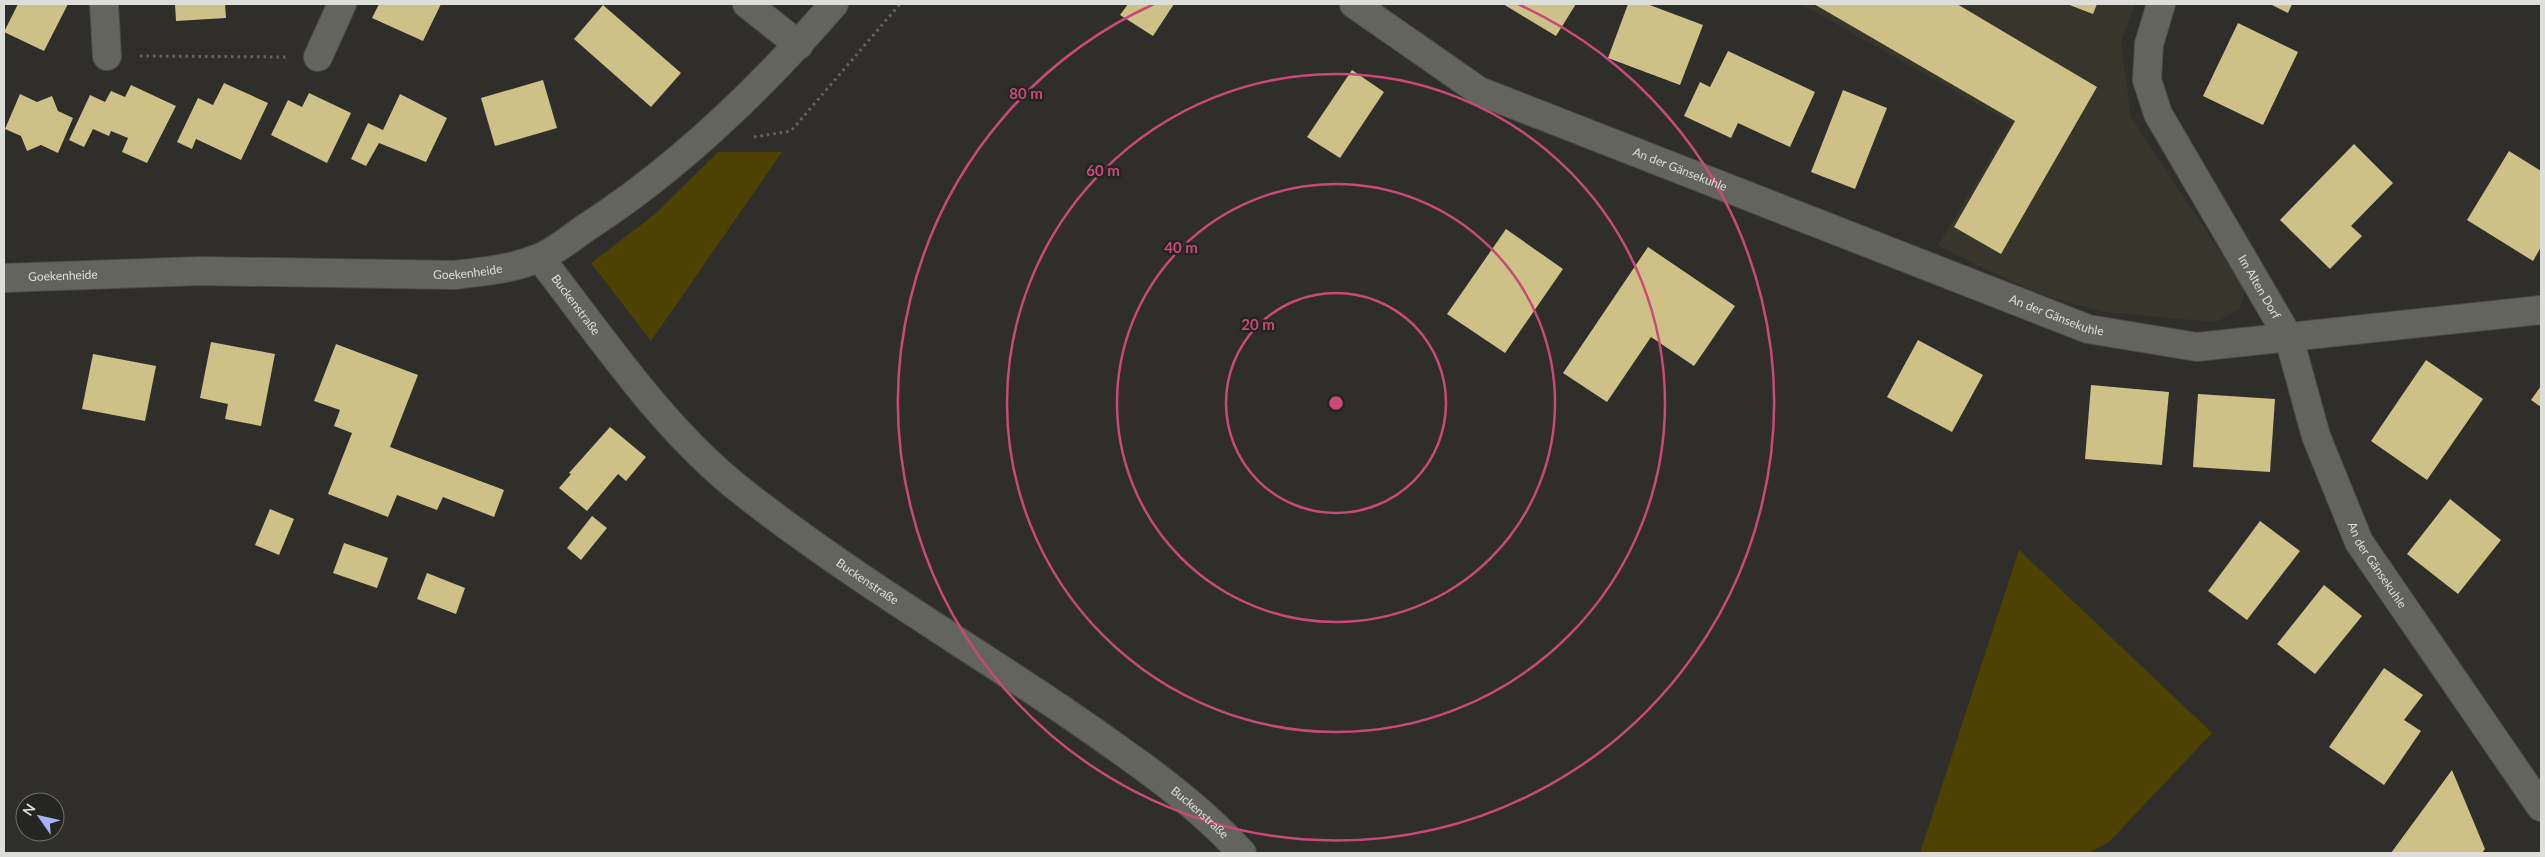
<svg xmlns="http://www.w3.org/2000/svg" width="2545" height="857" font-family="Lato,sans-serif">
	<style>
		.built { fill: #38362c }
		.green { fill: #4d4202 }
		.building { fill: #cdc187 }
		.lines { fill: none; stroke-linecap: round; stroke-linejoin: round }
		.minor-casing { stroke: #4a4a47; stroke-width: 30 }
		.path { stroke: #646360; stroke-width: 3; stroke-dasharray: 2.5 4; stroke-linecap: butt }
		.minor { stroke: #64645f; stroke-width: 28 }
		.ring { fill: none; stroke: #c9497b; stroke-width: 2.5 }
		.labels { text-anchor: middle; stroke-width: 5; stroke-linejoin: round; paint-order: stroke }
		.street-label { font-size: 12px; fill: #ddddda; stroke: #252521 }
		.centre { fill: #c9497b; stroke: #252521; stroke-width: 2.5 }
		.ring-label { font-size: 15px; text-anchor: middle; font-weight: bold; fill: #c9497b; stroke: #252521; stroke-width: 5; stroke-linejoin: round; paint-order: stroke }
	</style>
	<rect width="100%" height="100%" fill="#2f2e2b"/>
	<path class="built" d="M1801 4H2135L2121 42 2131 117 2245 290 2240 309 2216 322 2103 312 2037 293 1938 246 2011 123Z"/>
	<path class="green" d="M718 152H782L651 341 591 263 654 215Z
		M2019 550 2212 733 2109 842 2089 853H1920Z"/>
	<path class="building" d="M18 4H68L44 51 4 32Z
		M175 4H225L226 18 176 21Z
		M379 4H441L423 41 372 18Z
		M1128 4H1174L1153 36 1120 15Z
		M1503 4H1576L1556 36Z
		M1628 4H1647L1703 25 1680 85 1608 58Z
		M1814 4H1957L2097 87 2001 254 1954 227 2015 121Z
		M2067 4H2097L2093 14Z
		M2270 4H2292L2288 13Z
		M603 5 681 73 651 107 574 39Z
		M2238 23 2298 52 2263 125 2203 96Z
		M1728 51 1815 92 1790 147 1738 123 1731 138 1684 116 1700 82 1710 87Z
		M1352 70 1384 92 1340 158 1307 137Z
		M543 80 557 128 495 146 481 98Z
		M224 83 268 103 241 160 196 139 192 149 177 142 198 98 213 105Z
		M131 85 176 106 147 163 122 152 128 138 111 131 109 136 93 129 84 147 69 140 90 95 105 102 111 91 125 97Z
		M1843 90 1887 108 1855 189 1811 172Z
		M309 93 351 113 327 163 271 135 288 100 302 107Z
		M20 94 37 102 52 96 58 111 73 118 58 153 41 145 27 151 21 136 5 129Z
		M400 94 447 118 426 162 379 143 366 166 351 159 368 123 383 130Z
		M2354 144 2393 183 2351 226 2362 236 2330 269 2280 220Z
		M2509 151 2541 171V247L2533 261 2467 220Z
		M1506 229 1563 269 1505 353 1447 314Z
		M1648 247 1735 306 1694 366 1651 337 1607 402 1563 373Z
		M1918 340 1983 375 1952 432 1887 397Z
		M211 342 275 354 261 426 225 419 228 404 200 398Z
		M336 344 418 375 390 447 504 490 494 517 443 497 437 510 397 495 388 517 328 494 352 433 334 426 340 410 314 401Z
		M93 354 156 366 145 421 82 409Z
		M2426 360 2483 399 2427 480 2371 441Z
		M2091 385 2169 392 2162 465 2085 459Z
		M2541 386V407L2531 400Z
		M2198 394 2275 399 2270 472 2193 467Z
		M610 427 646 457 626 481 618 474 587 511 559 488 571 474 569 473Z
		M2450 499 2501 540 2458 594 2407 554Z
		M270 509 294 519 279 555 255 545Z
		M592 516 607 528 581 560 567 548Z
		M2260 521 2300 551 2247 620 2208 591Z
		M344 543 388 558 377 588 333 573Z
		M427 573 465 588 456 614 417 599Z
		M2324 585 2362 616 2315 674 2277 644Z
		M2384 668 2423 695 2404 720 2421 731 2384 785 2329 747Z
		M2452 770 2485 849 2482 853H2391Z"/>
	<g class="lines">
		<defs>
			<g id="minor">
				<path d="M104 4 107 56"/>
				<path d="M747 4 799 45"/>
				<path id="s1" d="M1354 4 1479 91 2088 329 2197 347 2541 310"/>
				<path id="s2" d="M2161 4 2149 44 2147 80 2158 114 2289 338 2316 436 2359 542 2541 807"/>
				<path d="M318 57 342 4"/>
				<path id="s3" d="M540 258C603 339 663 430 744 493 846 573 957 639 1064 711 1126 754 1191 797 1242 853"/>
				<path id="s4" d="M4 278 200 271 454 275C482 272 512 269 539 258 556 251 572 237 587 227 680 167 762 87 834 4"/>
			</g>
		</defs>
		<use href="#minor" class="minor-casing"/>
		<path class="path" d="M140 56 286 57
			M754 137 791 131 900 4"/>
		<use href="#minor" class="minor"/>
	</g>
	<g class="ring">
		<circle cx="1336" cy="403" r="110"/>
		<circle cx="1336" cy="403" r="219"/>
		<circle cx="1336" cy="403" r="329"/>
		<path d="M1518 4A438 438 0 1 1 1154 4"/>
	</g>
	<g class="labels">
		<g class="street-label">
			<text dy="4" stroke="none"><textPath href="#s1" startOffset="368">An der Gänsekuhle</textPath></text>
			<text dy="4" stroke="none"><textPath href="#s4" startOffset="464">Goekenheide</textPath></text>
			<text dy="4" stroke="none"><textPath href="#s4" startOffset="59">Goekenheide</textPath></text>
			<text dy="4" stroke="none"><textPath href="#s2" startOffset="314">Im Alten Dorf</textPath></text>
			<text dy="4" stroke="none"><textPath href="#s3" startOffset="59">Buckenstraße</textPath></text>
			<text dy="4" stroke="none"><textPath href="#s1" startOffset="772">An der Gänsekuhle</textPath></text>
			<text dy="4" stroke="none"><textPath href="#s2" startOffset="618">An der Gänsekuhle</textPath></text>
			<text dy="4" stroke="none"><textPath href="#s3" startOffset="464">Buckenstraße</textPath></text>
			<text dy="4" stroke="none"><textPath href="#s3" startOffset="869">Buckenstraße</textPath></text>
		</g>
	</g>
	<circle cx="1336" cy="403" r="8" class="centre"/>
	<g class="ring-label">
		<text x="1026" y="99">80 m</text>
		<text x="1103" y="176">60 m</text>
		<text x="1181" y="253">40 m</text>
		<text x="1258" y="330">20 m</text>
	</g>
	<rect width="2545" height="857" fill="none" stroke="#ddddda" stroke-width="10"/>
	<g transform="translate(40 817) rotate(304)"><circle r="24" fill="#252521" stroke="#6f6f6b"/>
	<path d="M0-4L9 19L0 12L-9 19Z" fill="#a7b1fc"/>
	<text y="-8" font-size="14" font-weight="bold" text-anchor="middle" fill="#ddddda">N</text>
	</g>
</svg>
